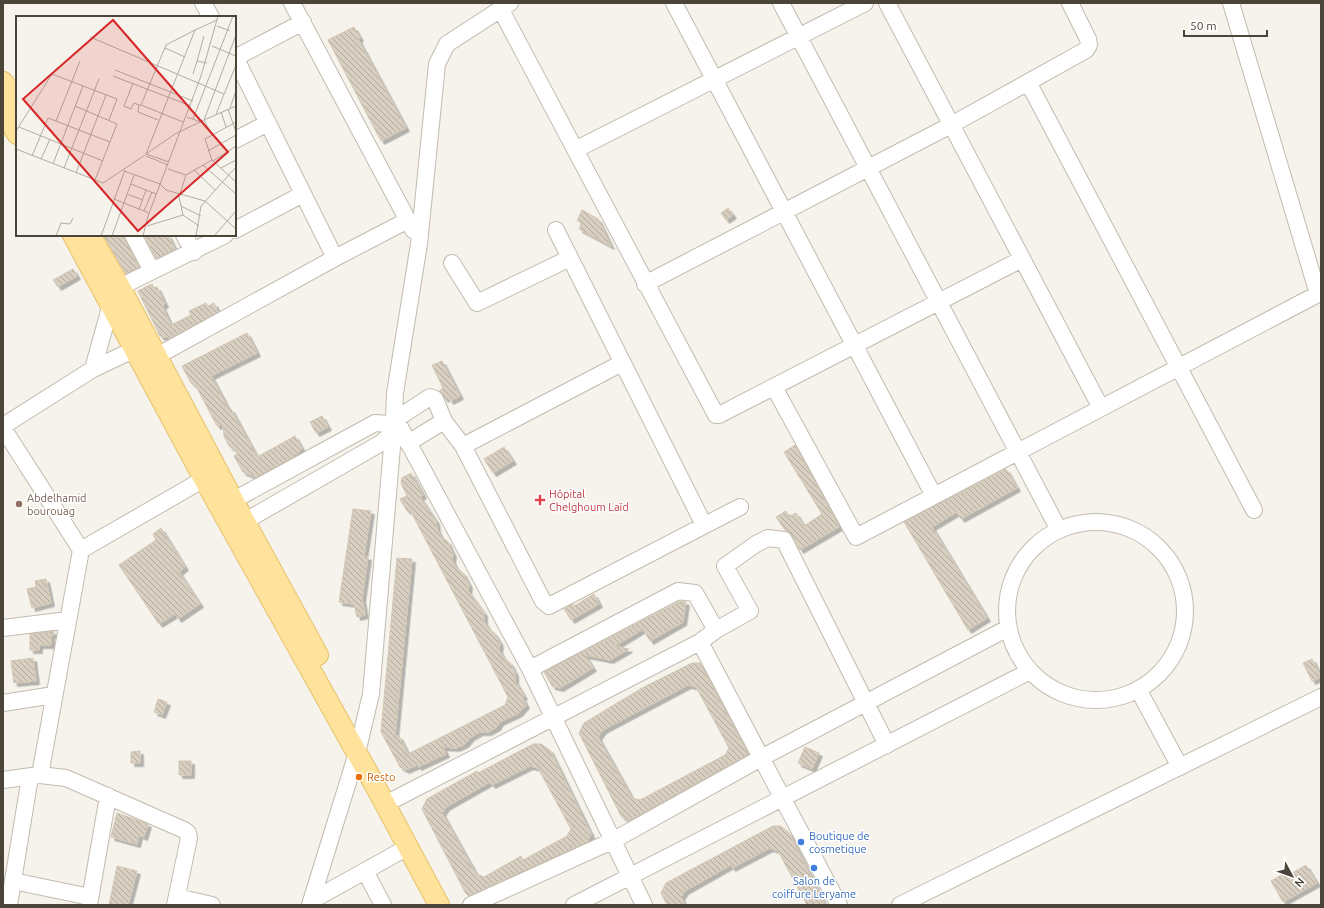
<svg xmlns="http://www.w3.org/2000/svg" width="1324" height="908" font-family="Ubuntu,sans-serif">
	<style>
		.building { fill: url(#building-back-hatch); stroke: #d3c7b4; fill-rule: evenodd; filter: url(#shadow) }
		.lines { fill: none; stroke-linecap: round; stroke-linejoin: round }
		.minor-casing { stroke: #c2bbae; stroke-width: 18 }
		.major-casing { stroke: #e6c16a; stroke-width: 22 }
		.minor { stroke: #fff; stroke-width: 16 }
		.major { stroke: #ffe39c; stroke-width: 20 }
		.health-dot { fill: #e0444e; stroke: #fff; stroke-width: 1.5 }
		.education-dot { fill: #8d6e63; stroke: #fff; stroke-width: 1.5 }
		.food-dot { fill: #e8710a; stroke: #fff; stroke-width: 1.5 }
		.shop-dot { fill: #3f7fe0; stroke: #fff; stroke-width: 1.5 }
		.labels { text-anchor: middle; stroke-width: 3; stroke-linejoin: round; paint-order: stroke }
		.health-label { font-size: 11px; fill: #be3a42; stroke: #fff; text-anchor: start }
		.education-label { font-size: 11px; fill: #785e54; stroke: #fff; text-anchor: start }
		.food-label { font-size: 11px; fill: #c56008; stroke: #fff; text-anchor: start }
		.shop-label { font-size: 11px; fill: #366cbe; stroke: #fff; text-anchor: start }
		.inset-road { fill: none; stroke: #b2ada4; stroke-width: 1 }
		.view { fill: #d62828; fill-opacity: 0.15; stroke: #d62828; stroke-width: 2 }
		.inset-edge { fill: none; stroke: #4b4439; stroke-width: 2 }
	</style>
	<defs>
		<pattern id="building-back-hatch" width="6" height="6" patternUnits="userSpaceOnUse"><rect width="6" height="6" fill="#d8cfc1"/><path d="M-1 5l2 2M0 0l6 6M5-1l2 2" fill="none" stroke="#b1aa9e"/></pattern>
		<filter id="shadow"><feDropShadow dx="3.5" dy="3.5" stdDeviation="0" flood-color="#0004"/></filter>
	</defs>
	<rect width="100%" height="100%" fill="#f6f3ec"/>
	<path class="building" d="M354 27 360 38 358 39 406 128 381 141 328 40Z
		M728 208 733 215 726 220 721 213Z
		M582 210 598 219 611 246 579 229 582 223 577 221Z
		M103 235H123L139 267 126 274Z
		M144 235H168L175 249 156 258Z
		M73 269 77 276 58 287 53 280Z
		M152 284 154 288 157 287 165 304 162 306 171 325 191 315 189 311 206 303 208 306 214 303 218 312 170 338 160 336 138 291Z
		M247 333 257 353 211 376 229 410 231 409 257 457 295 436 302 449 290 459 256 477 243 472 234 456 239 453 229 446 224 436 223 424 217 426 196 386 191 383 182 366Z
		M442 361 460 396 450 401 448 397 445 399 439 391 443 388 432 365Z
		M322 416 328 427 316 433 310 422Z
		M795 445 839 527 800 550 792 535 785 530 776 517 786 511 789 517 796 513 804 526 822 514 784 452Z
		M504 447 513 461 493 473 484 459Z
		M1006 469 1017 488 961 519 957 512 932 527 987 618 968 630 904 522Z
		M411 473 423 495 420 497 436 521 437 529 441 537 447 541 453 554 452 560 456 568 463 573 469 585 468 591 484 613V621L488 628 494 633 500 643 499 650 503 657 510 663 515 673V681L524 696 522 697 526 705 519 713 500 722 497 727 488 732H480L471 737 465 744 456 748 443 747 446 754 418 767 417 765 406 770 400 767 381 732 397 558 412 559 395 736H399L408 754 505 705 508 697 410 510 407 511 400 499 407 496 401 483 402 478Z
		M353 509 371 511 364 556 368 557 362 599 365 615 357 617 354 604 339 602Z
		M161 528 185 567 179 572 200 604 178 619 175 614 159 624 119 565 156 540 153 534Z
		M46 579 51 603 32 608 27 589 36 587 35 581Z
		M594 594 599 604 571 620 564 609 573 604 574 606Z
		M680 601 686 602 683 622 650 641 643 629 615 646 629 649 610 660 585 655 593 668 560 688 552 686 544 672Z
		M54 631V635H51V645H39V650H30V634Z
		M33 658 36 681 14 683 11 661Z
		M1312 659 1321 677 1312 681 1303 663Z
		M692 663H700L748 754 628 821 621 816 579 733 584 723 642 688ZM688 685 696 687 729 748 725 755 640 800 632 798 598 737 603 730Z
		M158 699 167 702 162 715 154 712Z
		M533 744H541L550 750 591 834 587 842 469 896 465 892 422 809 427 799 477 771 478 773ZM530 766 538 768 571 829 567 836 523 860 521 856 484 877 476 874 442 813 446 807 490 782 492 785Z
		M805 747 819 753 812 769 798 763Z
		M140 751V763H131V752Z
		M179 761H191V775H179Z
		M117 813 148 824 144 837 139 835 137 844 111 837Z
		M773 826H781L789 833 825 905H807L778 851 770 848 732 868 731 865 685 891 681 897 685 905H667L661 893 666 883Z
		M1306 865 1317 883 1283 902 1271 881 1290 870 1292 873Z
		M117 866 137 871 128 905H109Z"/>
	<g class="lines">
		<defs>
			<path id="minor" d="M203 3 211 17
				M292 3 413 230
				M674 3 934 496
				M781 3 1059 530
				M887 3 1101 408
				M500 8 716 415H719L1022 259
				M235 57 335 258
				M235 58 303 22
				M1028 82 1254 510
				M235 140 268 123
				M575 150 865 3
				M235 230 303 194
				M556 230 704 525
				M133 235 152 271
				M184 235 194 252
				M452 263 477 303 570 258
				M645 284 951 125 1086 50 1089 45 1088 39 1070 3
				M120 287 225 235
				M93 369 111 304
				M774 387 856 537 1318 294 1231 3
				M394 419 395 393 419 244 437 64 447 44 510 3
				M396 419 430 397 435 399 444 421 463 446 543 601 549 606 740 507
				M3 426 93 369 135 349 157 356 335 258 408 220
				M400 427 530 669 644 905
				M3 428 81 550 40 775 66 778 184 830 188 833 189 838 175 905
				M408 443 444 421
				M463 446 622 363
				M223 506 375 423 388 424
				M1007 611a89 89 0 1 1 178 0a89 89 0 1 1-178 0Z
				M235 527 381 443 395 431
				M81 550 204 479
				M3 628 68 620
				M716 630 750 611 725 566 756 544 768 538 784 540 887 745
				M700 642 839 905
				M1138 689 1180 767
				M3 703 54 695
				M3 780 39 775
				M393 800 700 642 716 630 695 593 678 591 530 669
				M365 871 383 905
				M13 881 90 897
				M177 897 212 905
				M311 901 408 847
				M9 905 30 777
				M89 905 108 796
				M310 905 357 753 371 694 392 447 395 431
				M471 905 614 840 761 758 1008 628
				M574 905 1030 671
				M900 905 1321 697"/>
			<path id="major" d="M3 82 17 101
				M3 110 17 134
				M73 235 204 479 378 791 439 905
				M90 235 120 287 233 500 318 655"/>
		</defs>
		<use href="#minor" class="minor-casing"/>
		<use href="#major" class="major-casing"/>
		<use href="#minor" class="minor"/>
		<use href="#major" class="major"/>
	</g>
	<path class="health-dot" d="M538 494h4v4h4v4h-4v4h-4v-4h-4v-4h4z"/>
	<circle class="education-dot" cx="19" cy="504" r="4"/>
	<circle class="food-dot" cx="359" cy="777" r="4"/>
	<g class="shop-dot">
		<circle cx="801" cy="842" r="4"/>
		<circle cx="814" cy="868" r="4"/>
	</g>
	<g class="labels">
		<g class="health-label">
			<text x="549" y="498">Hôpital<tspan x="549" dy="13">Chelghoum Laïd</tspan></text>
		</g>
		<g class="education-label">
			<text x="27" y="502">Abdelhamid<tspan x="27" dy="13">bourouag</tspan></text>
		</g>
		<g class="food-label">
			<text x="367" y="781">Resto</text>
		</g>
		<g class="shop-label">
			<text x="809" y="840">Boutique de<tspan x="809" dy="13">cosmetique</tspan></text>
			<text x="814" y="885" text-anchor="middle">Salon de<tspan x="814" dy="13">coiffure Leryame</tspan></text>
		</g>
	</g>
	<g transform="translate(16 16)">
		<rect width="220" height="220" fill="#f6f3ec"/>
		<path class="inset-road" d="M201 10 214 15M188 20 181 45 191 47M74 21 208 78M196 30 220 40M149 32 169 41M99 54 177 85M177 58 181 45M97 60 175 90M117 67 108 90 115 93 118 87 123 89M125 89 167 106M59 90 101 108 79 164M214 92 220 75M212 93 220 116M205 96 210 111M200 98 220 49M171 101 185 106M177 103 217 0M142 104 122 96 123 89H125L150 29 179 14M40 105 64 45M3 111 87 145M0 115 36 58 101 83 93 104M196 119 188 104 220 90M0 133 87 167 129 139M192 135 220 119M130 138 159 118 188 104 220 19M130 138 179 14 201 4M130 138 153 146M16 140 32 102 94 126M130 140 152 149M25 143 34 123M196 144 220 166M197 145 220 130M37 148 67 70M187 149 220 178M48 152 83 63M205 152 220 144M152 153 170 159M178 154 199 174M108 155 144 168 150 174 189 185 220 213M60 157 90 79M115 168 140 178M111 178 127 184M98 183 133 197M165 190 185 200M123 193 130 174M128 195 136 176M131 210 167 199M183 210 167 199 163 181 170 159 196 144 189 123 220 106M40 220 45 207 54 208 57 202M85 220 109 154M96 220 118 159M127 220 132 200 185 60 202 0M180 220 185 190 220 151M198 220 220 195"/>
		<path class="view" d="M97 4 212 136 122 215 7 83Z"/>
		<rect width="220" height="220" class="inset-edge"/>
	</g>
	<rect width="1324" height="908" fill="none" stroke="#4b4439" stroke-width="8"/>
	<g transform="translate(1292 876) rotate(131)" stroke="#ffffff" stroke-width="3" paint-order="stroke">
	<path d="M0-3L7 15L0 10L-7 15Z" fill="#4b4439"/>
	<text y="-6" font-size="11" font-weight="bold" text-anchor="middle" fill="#4b4439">N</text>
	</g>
	<path d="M1184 30v6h83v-6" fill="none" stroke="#4b4439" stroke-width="2"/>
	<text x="1190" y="30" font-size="12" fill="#4b4439" stroke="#ffffff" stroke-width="3" paint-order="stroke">50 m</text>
</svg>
